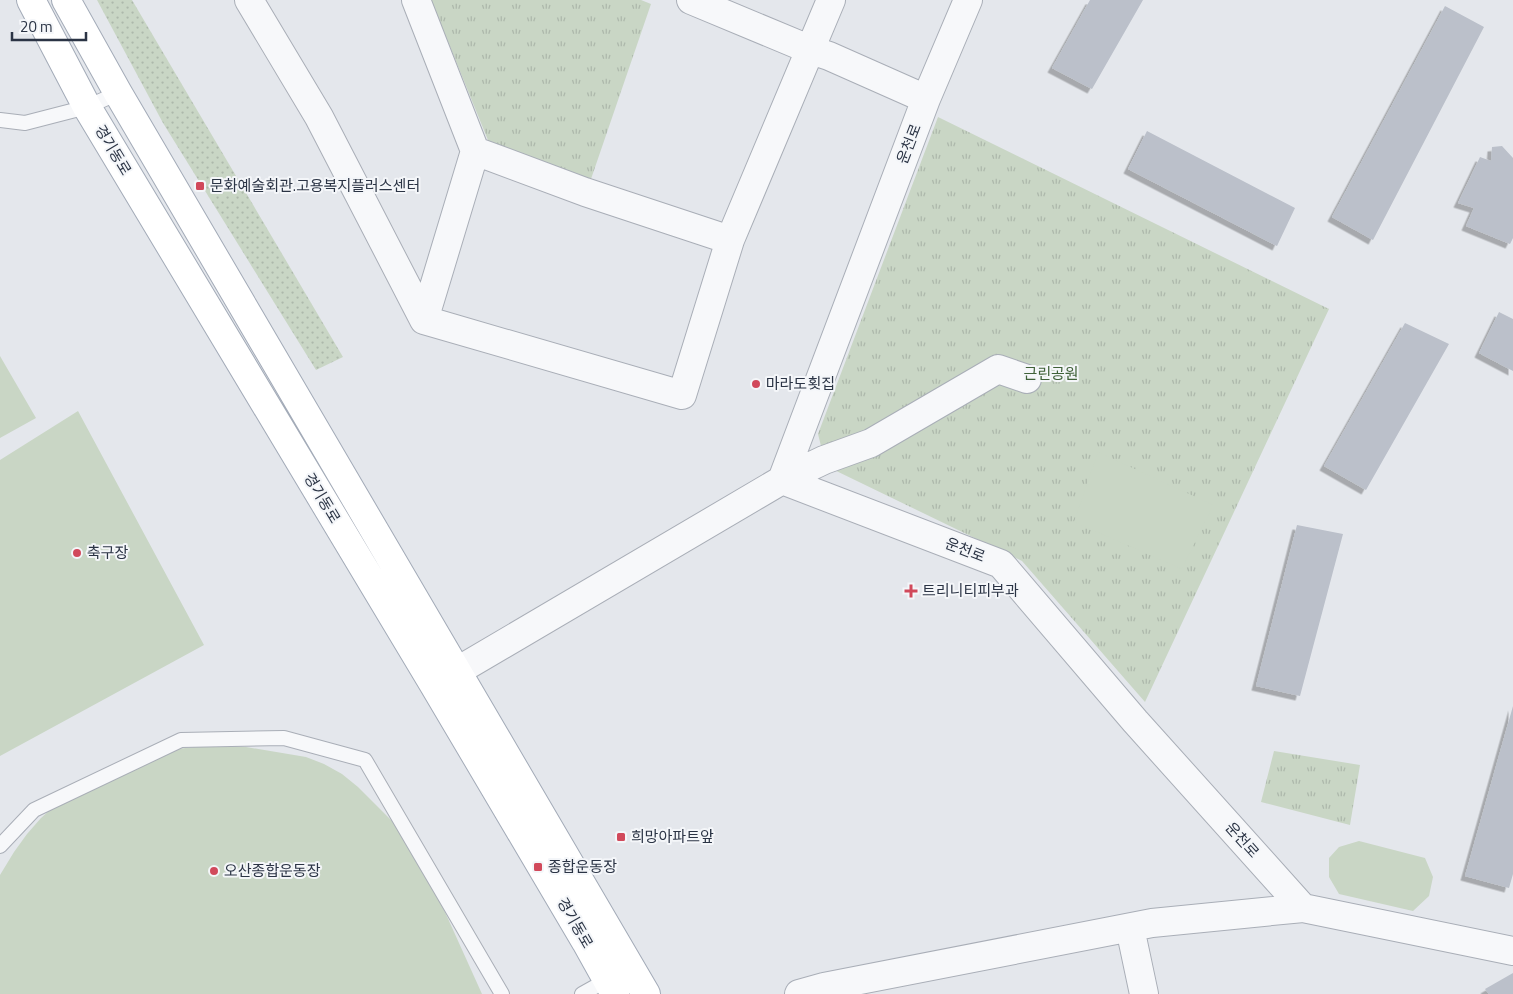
<svg xmlns="http://www.w3.org/2000/svg" width="1513" height="994" font-family="'Titillium Web','Noto Sans KR',sans-serif">
	<style>
		.grass { fill: url(#grass-dots) }
		.park { fill: url(#park-tufts) }
		.pitch { fill: #c9d6c5 }
		.building { fill: #bbc0ca; filter: url(#shadow) }
		.lines { fill: none; stroke-linecap: round; stroke-linejoin: round }
		.lane-casing { stroke: #a9aeb7; stroke-width: 16 }
		.street-casing { stroke: #a9aeb7; stroke-width: 30 }
		.primary-casing { stroke: #a3abb8; stroke-width: 30 }
		.lane { stroke: #f7f8fa; stroke-width: 14 }
		.street { stroke: #f7f8fa; stroke-width: 28 }
		.primary { stroke: #fff; stroke-width: 28 }
		.poi-dot { fill: #d1495b; stroke: #f4f6f9; stroke-width: 2 }
		.labels { text-anchor: middle; stroke-width: 4; stroke-linejoin: round; paint-order: stroke }
		.street-label { font-size: 15px; fill: #2b3445; stroke: #f4f6f9 }
		.poi-label { font-size: 15px; fill: #2b3445; stroke: #f4f6f9; text-anchor: start }
		.park-label { font-size: 15px; fill: #3f6138; stroke: #f4f6f9 }
	</style>
	<defs>
		<pattern id="grass-dots" width="8" height="8" patternUnits="userSpaceOnUse" patternTransform="scale(1.25)"><rect width="8" height="8" fill="#c9d6c5"/><path d="M2 2h.1M6 6h.1" fill="none" stroke="#adb8ab" stroke-width="1.8" stroke-linecap="round"/></pattern>
		<pattern id="park-tufts" width="24" height="20" patternUnits="userSpaceOnUse" patternTransform="scale(1.25)"><rect width="24" height="20" fill="#c9d6c5"/><path d="M3 7l-1-3M5 7V3M7 7l1-3M15 17l-1-3M17 17v-4M19 17l1-3" fill="none" stroke="#adb8ab"/></pattern>
		<filter id="shadow"><feDropShadow dx="-4.5" dy="4.5" stdDeviation="0" flood-color="#0004"/></filter>
	</defs>
	<rect width="100%" height="100%" fill="#e4e7ec"/>
	<path class="grass" d="M97 0H132L343 357 316 370 163 123Z"/>
	<path class="park" d="M431 0H641L651 4 591 179 492 150Z
		M938 117 1329 309 1145 702 1022 561 826 466 818 434Z
		M1274 751 1360 765 1350 825 1261 802Z"/>
	<path class="pitch" d="M0 356 36 418 0 438Z
		M78 411 204 645 0 756V460Z
		M1098 452 1213 505 1182 569 1074 522Z
		M211 745 246 747 306 757 324 764 342 774 358 787 392 821 417 850 482 994H0V875L14 852 27 834 41 818 71 791 177 749Z
		M1359 841 1425 858 1433 877 1429 896 1413 911 1339 894 1329 877V858L1339 847Z"/>
	<path class="building" d="M1090 0H1143L1092 89 1052 68Z
		M1445 6 1484 27 1373 240 1332 217Z
		M1147 131 1295 208 1277 246 1128 169Z
		M1502 146 1513 158V238L1510 244 1466 226 1474 208 1458 203 1480 157 1491 161 1492 147Z
		M1499 312 1513 319V371L1479 353Z
		M1405 323 1449 344 1366 490 1324 466Z
		M1297 525 1343 534 1300 696 1256 686Z
		M1513 706V874L1509 888 1465 876Z
		M1513 973V994H1489L1485 989Z"/>
	<g class="lines">
		<defs>
			<path id="lane" d="M0 120 25 123 87 107 118 93
				M0 846 34 810 181 740 284 738 365 760 502 994
				M582 994 607 980"/>
			<path id="street" d="M249 0 319 117 424 320 682 395 730 240
				M416 0 475 151 585 192 730 240 831 0
				M691 0 811 50 829 56 926 99
				M424 320 475 151
				M782 480 1001 564 1135 721 1303 908 1513 951
				M782 480 926 99 968 0
				M437 683 782 480 824 460 871 443 998 369 1027 379
				M1130 928 1144 994
				M799 994 824 987 1152 923 1303 908"/>
			<path id="primary" d="M31 0 87 107 434 685 586 942 615 994
				M66 0 118 93 646 994"/>
		</defs>
		<use href="#lane" class="lane-casing"/>
		<use href="#street" class="street-casing"/>
		<use href="#primary" class="primary-casing"/>
		<use href="#lane" class="lane"/>
		<use href="#street" class="street"/>
		<use href="#primary" class="primary"/>
	</g>
	<g class="poi-dot">
		<rect x="195" y="181" width="10" height="10" rx="2.5"/>
		<circle cx="756" cy="384" r="5"/>
		<circle cx="77" cy="553" r="5"/>
		<path d="M908.5 583.5h5v5h5v5h-5v5h-5v-5h-5v-5h5z"/>
		<rect x="616" y="832" width="10" height="10" rx="2.5"/>
		<rect x="533" y="862" width="10" height="10" rx="2.5"/>
		<circle cx="214" cy="871" r="5"/>
	</g>
	<g class="labels">
		<g class="street-label">
			<text transform="translate(909 144) rotate(-69)" y="5">운천로</text>
			<text transform="translate(113 150) rotate(59)" y="5">경기동로</text>
			<text transform="translate(322 498) rotate(59)" y="5">경기동로</text>
			<text transform="translate(965 550) rotate(21)" y="5">운천로</text>
			<text transform="translate(1242 840) rotate(48)" y="5">운천로</text>
			<text transform="translate(575 923) rotate(60)" y="5">경기동로</text>
		</g>
		<g class="poi-label">
			<text x="210" y="191">문화예술회관.고용복지플러스센터</text>
			<text x="766" y="389">마라도횟집</text>
			<text x="87" y="558">축구장</text>
			<text x="922" y="596">트리니티피부과</text>
			<text x="631" y="842">희망아파트앞</text>
			<text x="548" y="872">종합운동장</text>
			<text x="224" y="876">오산종합운동장</text>
		</g>
		<g class="park-label">
			<text x="1051" y="379">근린공원</text>
		</g>
	</g>
	<path d="M12 32v8h74v-8" fill="none" stroke="#2b3445" stroke-width="2.5"/>
	<text x="20" y="32" font-size="15" fill="#2b3445" stroke="#f4f6f9" stroke-width="4" paint-order="stroke">20 m</text>
</svg>
